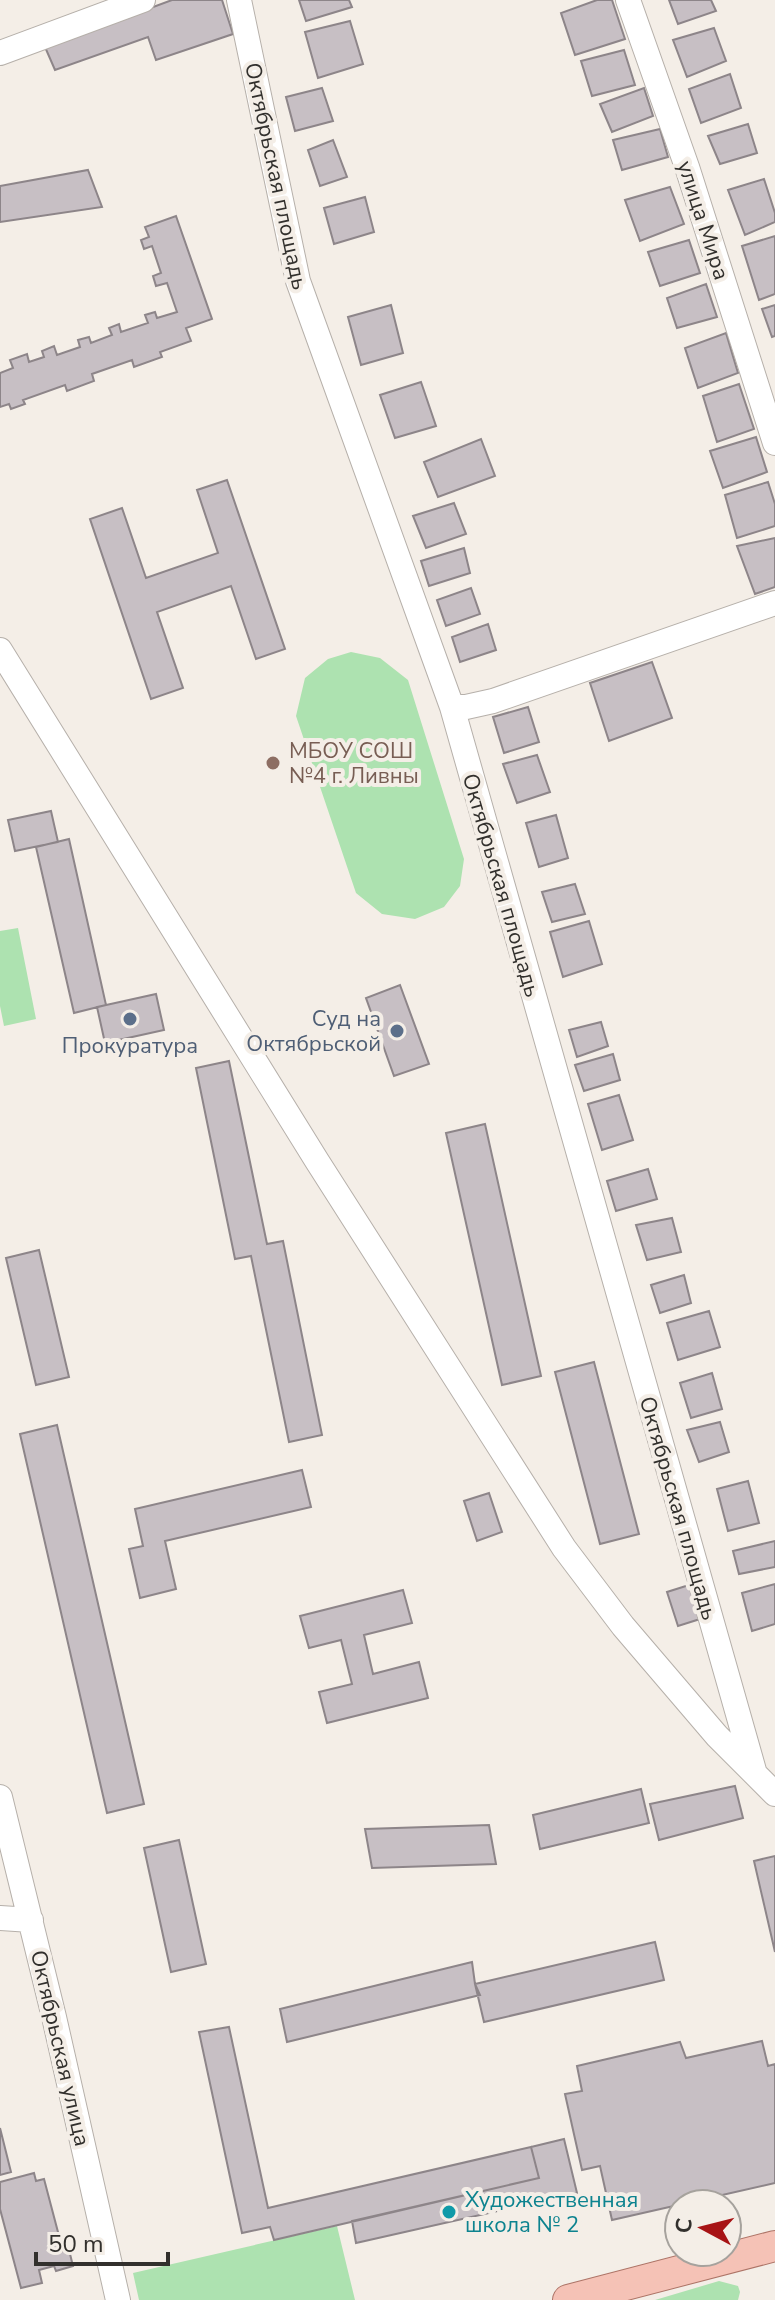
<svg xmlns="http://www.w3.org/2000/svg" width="775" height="2300" font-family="'Nunito Sans',sans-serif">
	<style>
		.green { fill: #ade2b0 }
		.building { fill: #c7bfc4; stroke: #8d8589; stroke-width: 2 }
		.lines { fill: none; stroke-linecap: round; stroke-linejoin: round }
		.minor-casing { stroke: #b6b0aa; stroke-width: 26 }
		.major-casing { stroke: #ad7467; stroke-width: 32 }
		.minor { stroke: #fff; stroke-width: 24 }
		.major { stroke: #f5c2b6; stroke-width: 30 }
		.education-dot { fill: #8d6e63; stroke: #f4eee7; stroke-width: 3 }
		.service-dot { fill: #5c6f8a; stroke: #f4eee7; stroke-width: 3 }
		.culture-dot { fill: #0f9aa8; stroke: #f4eee7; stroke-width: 3 }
		.labels { text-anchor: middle; stroke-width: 8; stroke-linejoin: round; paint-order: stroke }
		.street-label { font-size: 22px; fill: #32302d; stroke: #f4eee7 }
		.education-label { font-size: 22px; fill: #785e54; stroke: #f4eee7; text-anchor: start }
		.service-label { font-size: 22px; fill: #4e5e75; stroke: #f4eee7; text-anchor: end }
		.culture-label { font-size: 22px; fill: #0d838f; stroke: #f4eee7; text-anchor: start }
	</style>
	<rect width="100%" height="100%" fill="#f4eee7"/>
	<path class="green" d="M351 652 380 658 408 680 464 859 460 886 444 907 415 919 382 914 356 893 296 716 305 678 328 659Z
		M18 928 36 1019 4 1026 0 1006V931Z
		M337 2226 355 2300H139L133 2273Z
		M719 2281 738 2286 740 2292 738 2300H655Z"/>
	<path class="building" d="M172 0H222L233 34 156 60 148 37 55 70 45 47Z
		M299 0H349L352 7 306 21Z
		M597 0H612L625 39 575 55 561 13Z
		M669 0H711L716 11 678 24Z
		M350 21 363 64 318 78 305 32Z
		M714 28 726 61 687 77 673 40Z
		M624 50 635 85 592 96 581 61Z
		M730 74 741 108 701 123 689 89Z
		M322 88 333 121 295 131 286 97Z
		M644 88 653 116 612 132 600 104Z
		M748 124 757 153 720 164 708 136Z
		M660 129 668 157 622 170 613 140Z
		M333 140 347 177 320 186 308 150Z
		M88 170 102 207 0 222V186Z
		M764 179 775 213V222L745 235 728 190Z
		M670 187 684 224 640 241 625 200Z
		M365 197 374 232 334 244 324 208Z
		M176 216 212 319 186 328 191 341 160 352 162 357 134 367 132 360 92 374 94 381 67 391 65 385 23 400 25 404 11 409 9 404 0 407V373L13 368 10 360 27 354 29 362 44 357 42 351 54 346 57 355 80 347 78 340 89 337 91 343 112 335 109 328 119 324 121 332 148 323 145 315 155 312 157 318 177 312 167 283 156 286 153 276 161 273 152 246 144 249 141 240 149 237 145 227Z
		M775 236V294L759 300 742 246Z
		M689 240 700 273 660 286 648 252Z
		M706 284 717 317 677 328 667 298Z
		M391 305 403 353 361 365 348 317Z
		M775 305V336L772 337 762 309Z
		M726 333 738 373 698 388 685 348Z
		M421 382 436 426 395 438 380 395Z
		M739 384 754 429 717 442 703 396Z
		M756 437 767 472 723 488 710 451Z
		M481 439 495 476 438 497 424 462Z
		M227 480 285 649 256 659 231 586 157 612 183 688 151 699 90 519 122 508 146 578 218 553 197 490Z
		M768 482 775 504V526L737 538 725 495Z
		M454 503 466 534 426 548 413 516Z
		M775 538V587L755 594 737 546Z
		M464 548 470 573 429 586 421 561Z
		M471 588 480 614 446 626 437 600Z
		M488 624 496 650 460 662 452 637Z
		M652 662 672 718 609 741 590 683Z
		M528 707 539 742 504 753 493 717Z
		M537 755 550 792 517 803 503 764Z
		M51 811 58 842 15 851 8 820Z
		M556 815 568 858 539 867 526 823Z
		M69 839 106 1005 74 1013 36 847Z
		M575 884 585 914 552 922 542 892Z
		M589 921 602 964 563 977 550 932Z
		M400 985 429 1064 394 1076 366 998Z
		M156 994 164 1030 105 1043 97 1007Z
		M601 1022 608 1046 577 1057 569 1030Z
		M613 1054 620 1080 584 1091 575 1065Z
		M229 1061 267 1244 283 1241 322 1435 289 1442 251 1256 235 1259 196 1068Z
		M619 1095 633 1140 602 1150 588 1104Z
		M485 1124 541 1376 502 1385 446 1133Z
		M648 1169 657 1199 616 1211 607 1181Z
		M672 1218 681 1252 647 1260 636 1225Z
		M39 1250 69 1377 36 1385 6 1258Z
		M684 1275 691 1303 660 1313 651 1285Z
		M709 1311 720 1347 678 1360 667 1323Z
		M594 1362 639 1534 600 1544 555 1372Z
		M712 1373 722 1409 691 1418 680 1383Z
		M720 1422 729 1452 699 1462 687 1430Z
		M57 1425 144 1804 107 1813 20 1434Z
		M302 1470 311 1507 165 1541 176 1589 140 1598 129 1549 143 1546 135 1509Z
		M748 1481 759 1523 728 1531 717 1489Z
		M489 1493 502 1532 477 1541 464 1501Z
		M775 1541V1567L739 1574 733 1551Z
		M775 1584V1624L752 1631 742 1593Z
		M689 1585 700 1619 678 1626 667 1592Z
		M403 1590 412 1623 364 1635 373 1674 419 1662 428 1698 327 1723 319 1692 352 1684 341 1640 309 1648 300 1616Z
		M735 1786 743 1818 659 1840 650 1804Z
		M641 1789 649 1823 540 1849 533 1815Z
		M489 1825 496 1864 372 1868 365 1829Z
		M179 1840 206 1964 171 1972 144 1848Z
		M775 1856V1952L754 1861Z
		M655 1942 664 1980 484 2022 475 1984Z
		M472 1962 475 1984 480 1995 287 2042 280 2009Z
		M229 2027 268 2208 531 2147 539 2178 274 2240 270 2227 242 2233 199 2032Z
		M762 2041 768 2066 775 2064V2183L612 2220 600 2166 582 2170 565 2094 582 2091 577 2066 680 2042 686 2058Z
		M0 2128 11 2172 0 2175Z
		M564 2139 577 2193 356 2243 352 2221 539 2178 531 2147Z
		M34 2173 36 2181 44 2179 63 2251 69 2250 73 2266 56 2271 54 2266 39 2270 42 2283 21 2288 0 2209V2182Z"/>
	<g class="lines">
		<defs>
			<path id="minor" d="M239 0 298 281 452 707 755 1774
				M628 0 687 167 775 443
				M0 53 143 0
				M0 650 317 1161 564 1548 623 1626 717 1736 775 1794
				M452 707H466L493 701 775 603
				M0 1797 54 2017 118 2300
				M0 1918 31 1920"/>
			<path id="major" d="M568 2300 775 2246"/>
		</defs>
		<use href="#minor" class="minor-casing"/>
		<use href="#major" class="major-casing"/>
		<use href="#minor" class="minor"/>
		<use href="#major" class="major"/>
	</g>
	<circle class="education-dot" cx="273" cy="763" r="8"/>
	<g class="service-dot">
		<circle cx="130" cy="1019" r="8"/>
		<circle cx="397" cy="1031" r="8"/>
	</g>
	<circle class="culture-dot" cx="449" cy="2212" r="8"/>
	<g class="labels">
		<g class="street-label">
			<text transform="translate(277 176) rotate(78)" y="8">Октябрьская площадь</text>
			<text transform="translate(704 220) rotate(72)" y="8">улица Мира</text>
			<text transform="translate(502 885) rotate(74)" y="8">Октябрьская площадь</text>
			<text transform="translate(679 1508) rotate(74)" y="8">Октябрьская площадь</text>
			<text transform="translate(61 2048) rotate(77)" y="8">Октябрьская улица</text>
		</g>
		<g class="education-label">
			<text x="289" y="758">МБОУ СОШ<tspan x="289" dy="25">№4 г. Ливны</tspan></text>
		</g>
		<g class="service-label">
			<text x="381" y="1026">Суд на<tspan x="381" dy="25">Октябрьской</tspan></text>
			<text x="130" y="1053" text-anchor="middle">Прокуратура</text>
		</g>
		<g class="culture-label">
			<text x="465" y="2207">Художественная<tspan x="465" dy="25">школа № 2</tspan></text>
		</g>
	</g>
	<g transform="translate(703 2228) rotate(277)"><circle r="38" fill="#f4eee7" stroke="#a6a29d" stroke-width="2"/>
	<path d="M0-6L14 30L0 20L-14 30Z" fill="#a71315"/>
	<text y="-12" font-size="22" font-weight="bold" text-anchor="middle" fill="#32302d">С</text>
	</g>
	<path d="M36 2252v12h132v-12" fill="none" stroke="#32302d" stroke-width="4"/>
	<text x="48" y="2252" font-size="24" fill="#32302d" stroke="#f4eee7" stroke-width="6" paint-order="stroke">50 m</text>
</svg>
